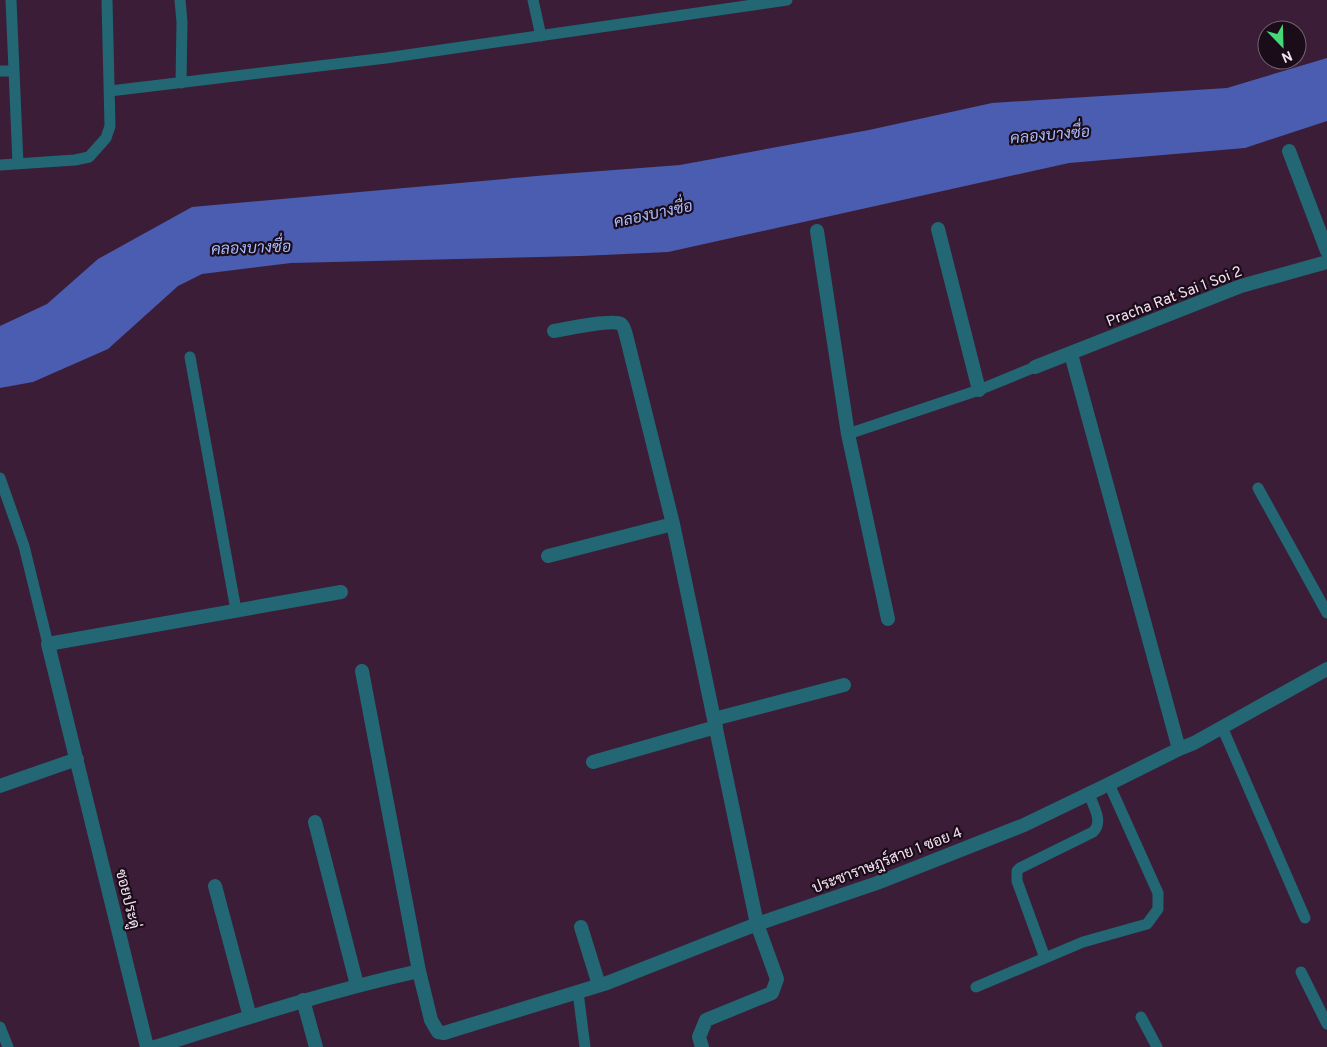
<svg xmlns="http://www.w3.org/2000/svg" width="1327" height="1047" font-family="Overpass,Sarabun,sans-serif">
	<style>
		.water { fill: #4a5db1 }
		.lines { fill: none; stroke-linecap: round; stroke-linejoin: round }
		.service { stroke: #226773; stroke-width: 11 }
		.minor { stroke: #226773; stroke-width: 14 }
		.labels { text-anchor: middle; stroke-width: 4.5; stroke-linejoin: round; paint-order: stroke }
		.street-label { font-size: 15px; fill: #f5e1f2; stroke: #1a0d19 }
		.water-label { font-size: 16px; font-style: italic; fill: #a7bbff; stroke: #1a0d19 }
	</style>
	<rect width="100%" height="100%" fill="#3b1d38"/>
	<path class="water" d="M1327 58V121L1245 148 1069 163 668 252 581 256 291 263 202 274 178 286 108 349 33 382 0 388V326L47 304 98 259 192 207 548 175 680 165 869 130 992 103 1227 88Z"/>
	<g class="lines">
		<path class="service" d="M11 0 18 164
			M180 0 182 22 181 83
			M533 0 541 36
			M0 71H14
			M110 91 386 58 787 0
			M0 165 75 160 89 157 106 138 110 126 107 0
			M190 357 236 610
			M848 434 979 390 1035 367
			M0 478 24 546 48 644
			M1258 488 1327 613
			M1222 727 1305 918
			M1045 958 1017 881V871L1020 868 1093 832C1104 822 1093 806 1089 794
			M1301 972 1327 1024
			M976 987 1083 942 1147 924 1158 909V893L1109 784
			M578 992 585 1047
			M1141 1017 1157 1047
			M0 1027 8 1047"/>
		<path class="minor" d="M1289 151 1327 251
			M938 229 979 390
			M817 231 848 434 888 619
			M554 331C565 329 613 319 621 324 624 326 625 332 626 335L673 524 757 924 777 979 772 993 706 1020 699 1037 702 1047
			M1071 354 1179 749
			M1035 367 1241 286 1327 262
			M548 556 673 524
			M362 671 419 971 431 1020 438 1032 444 1033 607 983 757 924 877 883 1024 825 1109 784 1179 749 1194 743 1327 669
			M714 719 844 685
			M593 762 716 727
			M0 786 77 759
			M315 822 357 985
			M215 886 250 1017
			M581 927 599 985
			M303 1000 316 1047
			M147 1047 48 644 341 592
			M155 1047C243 1019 329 991 419 971"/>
	</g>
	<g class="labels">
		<g class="street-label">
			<text transform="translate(1174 296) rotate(-21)" y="5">Pracha Rat Sai 1 Soi 2</text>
			<text transform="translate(887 860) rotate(-21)" y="5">ประชาราษฎร์สาย 1 ซอย 4</text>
			<text transform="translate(128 899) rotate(76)" y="5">ซอยประดู่</text>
		</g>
		<g class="water-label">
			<text transform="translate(1050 134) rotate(-5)" y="6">คลองบางซื่อ</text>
			<text transform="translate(653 213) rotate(-12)" y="6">คลองบางซื่อ</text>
			<text transform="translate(251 247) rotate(-2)" y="6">คลองบางซื่อ</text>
		</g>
	</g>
	<g transform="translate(1282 45) rotate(157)"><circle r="24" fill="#1a0d19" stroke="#726270"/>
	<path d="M0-4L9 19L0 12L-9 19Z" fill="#47d779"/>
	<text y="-8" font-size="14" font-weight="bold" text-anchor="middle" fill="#f5e1f2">N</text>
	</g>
</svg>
